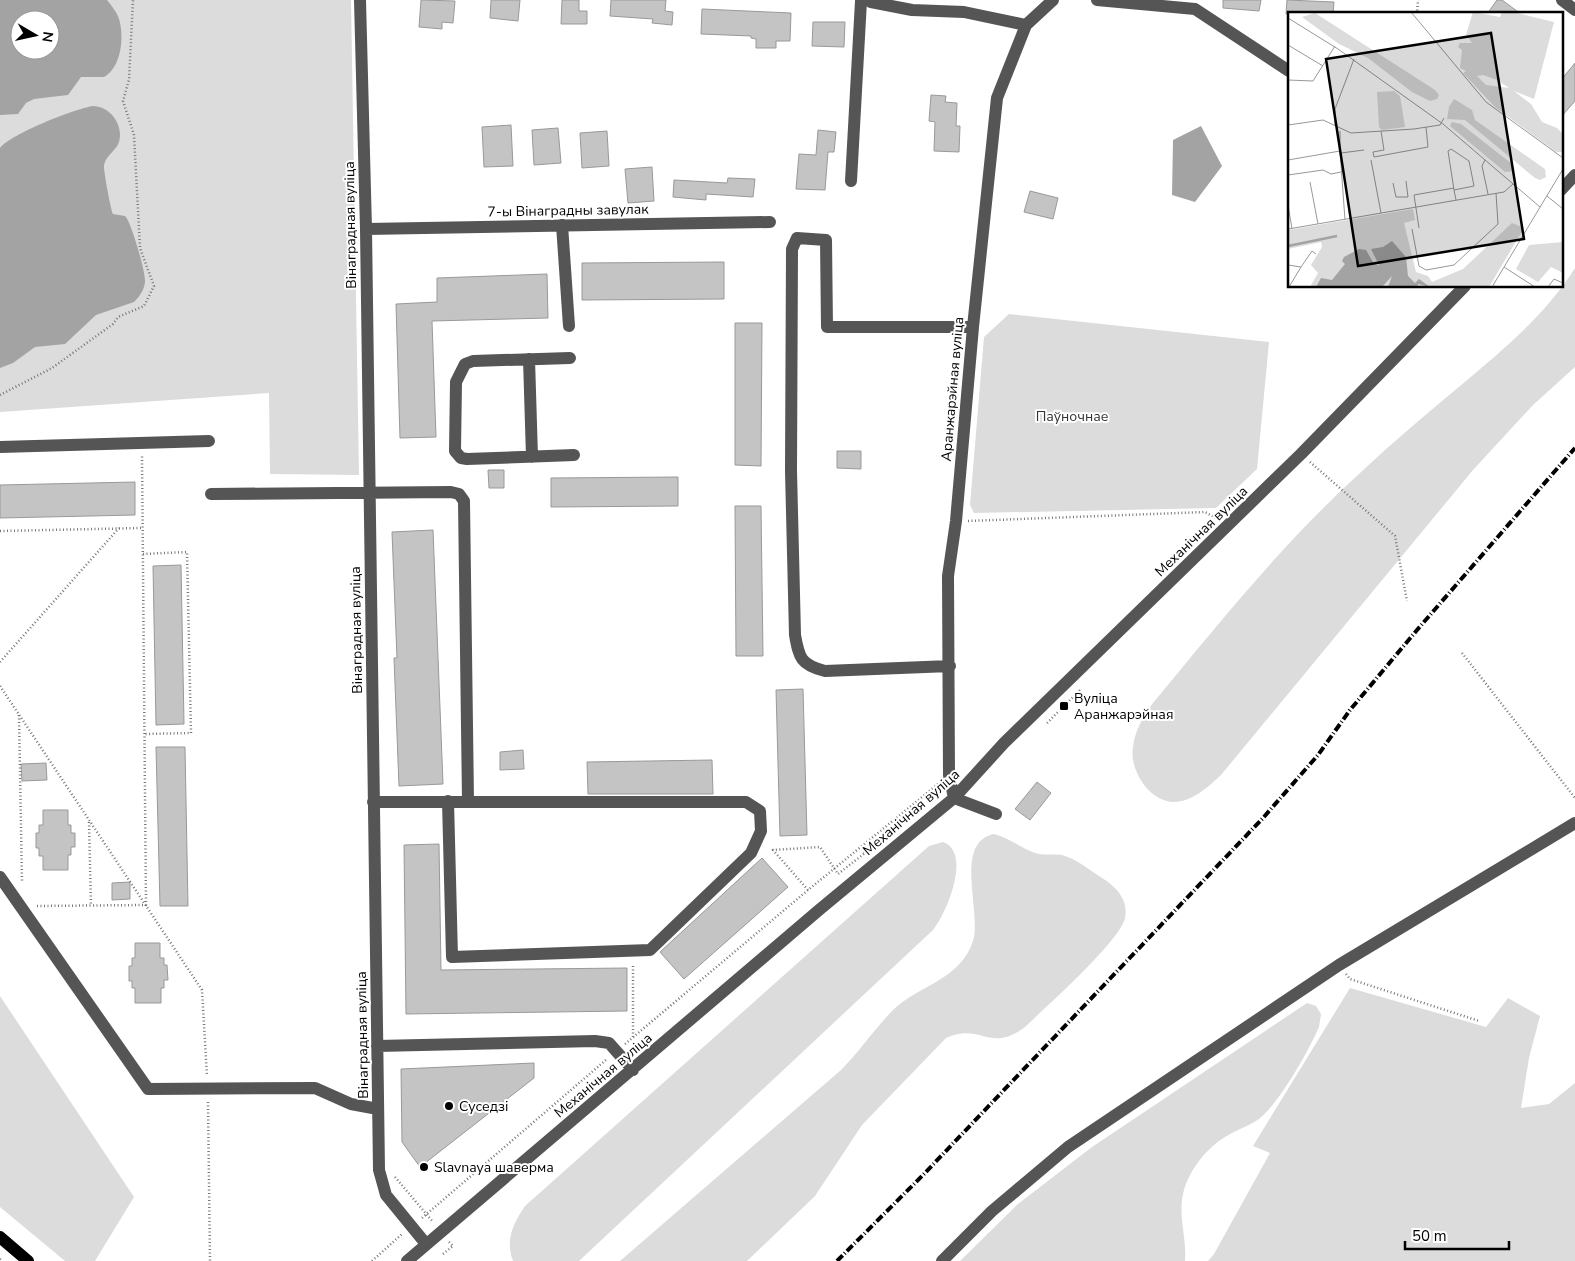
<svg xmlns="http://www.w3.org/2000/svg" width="1575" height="1261" font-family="'Nunito Sans',sans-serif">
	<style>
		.green { fill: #dcdcdc; fill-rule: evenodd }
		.water { fill: #a3a3a3; fill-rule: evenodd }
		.building { fill: #c4c4c4; stroke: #999 }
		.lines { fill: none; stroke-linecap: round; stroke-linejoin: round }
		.path { stroke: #777; stroke-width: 2.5; stroke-dasharray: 1 2.5; stroke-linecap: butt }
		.minor { stroke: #555; stroke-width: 12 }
		.major { stroke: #000; stroke-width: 12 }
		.rail { stroke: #000; stroke-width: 4; stroke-dasharray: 8 2.5 1 2.5; stroke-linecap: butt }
		.poi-dot { fill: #000; stroke: #fff; stroke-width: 2 }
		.labels { text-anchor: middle; stroke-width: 4; stroke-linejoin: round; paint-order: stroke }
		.street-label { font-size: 14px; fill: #000; stroke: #fff }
		.park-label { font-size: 14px; fill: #333; stroke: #fff }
		.poi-label { font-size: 14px; fill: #000; stroke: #fff; text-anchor: start }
		.inset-river { fill: none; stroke: #a3a3a3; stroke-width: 2.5 }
		.inset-road { fill: none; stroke: #999; stroke-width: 1 }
		.view { fill: #000; fill-opacity: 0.15; stroke: #000; stroke-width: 2.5 }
		.inset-edge { fill: none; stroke: #000; stroke-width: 2.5 }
	</style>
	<rect width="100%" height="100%" fill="#fff"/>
	<path class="green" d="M0 0H351L359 475 270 474 269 393 0 412ZM20 20H50V50H20Z
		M1575 268V367L1533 405 1473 470 1221 775C1208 787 1191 803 1172 802 1148 800 1129 769 1133 747 1135 730 1143 717 1153 703 1219 623 1283 543 1360 473 1394 441 1430 411 1466 381 1505 348 1547 313 1575 268Z
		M1009 314 1269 342 1257 469 1216 508 974 513 970 505 984 337Z
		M994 834C1010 838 1023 850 1039 854 1047 855 1055 854 1062 855 1076 859 1087 868 1099 876 1114 885 1129 898 1125 918 1121 940 1045 1008 1025 1027 989 1054 982 1022 946 1038L862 1125 815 1196 747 1261H620L841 1070C860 1051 875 1028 894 1009 920 985 961 979 973 941 982 913 953 842 994 834Z
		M943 842C972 852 947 913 933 930L579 1261H513C505 1240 513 1224 525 1206L929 846Z
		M1350 988 1486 1027 1508 998 1540 1016 1529 1058 1521 1108 1549 1104 1575 1083V1261H1208L1214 1254 1270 1153 1253 1146Z
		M0 996 134 1197 95 1261H65L0 1207Z
		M1307 1003 1316 1006 1321 1014 1319 1027C1308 1052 1280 1102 1259 1119 1249 1126 1236 1130 1225 1137 1207 1148 1190 1169 1184 1190 1177 1215 1187 1236 1185 1261H960L1018 1204 1092 1147Z"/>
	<path class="water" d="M0 0H107C111 5 115 10 118 16 125 34 122 67 104 77H81L68 95 34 99 26 103 18 114 0 115ZM20 20H50V50H20Z
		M93 106C110 106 124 125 119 142 116 151 106 155 104 165 103 168 111 211 113 214L125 216C131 221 146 273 145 282 144 290 140 296 134 302L96 315 65 344 35 347 13 363 0 368V148C11 134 74 109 93 106Z
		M1201 126 1222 166 1195 202 1172 195 1173 140Z"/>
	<path class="building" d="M421 0 455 1 453 23 442 22V29L419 27Z
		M491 0H520L518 21 490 18Z
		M562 0H579V11H587V24H561Z
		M611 0H666L665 11 673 12 672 25 652 23 653 19 610 16Z
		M1223 0H1261L1259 11 1223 8Z
		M1287 0 1334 2 1333 14H1286Z
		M1497 0H1502L1521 14H1487Z
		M702 9 791 13 790 41H776V48H756V39L751 38V36L701 34Z
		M813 22H845L844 47 812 46Z
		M1575 63V101L1561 117V80Z
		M931 95 946 96 945 102 957 103 956 126H960L959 152 934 151 935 122 929 121Z
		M511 125 513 166 484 167 482 127Z
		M558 128 561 163 534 165 532 130Z
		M818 130 836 132 834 152H828L825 190 796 189 799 154 816 155Z
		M607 131 609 166 582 168 580 133Z
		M652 167 654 201 628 203 625 169Z
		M728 178 755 179 753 197 706 194V200L673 197 674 180 727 183Z
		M1030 191 1058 198 1053 219 1024 212Z
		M724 262V299L582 300V263Z
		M547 274 548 318 432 321 436 437 400 438 396 304 437 302V278Z
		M735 323H762L761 466 735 465Z
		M837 451H861V469L837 468Z
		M488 470H504V488H489Z
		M678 477V506L551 507V478Z
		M135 482V515L0 518V485Z
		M735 506H761L763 656H736Z
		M433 530 443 784 399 786 394 658H397L392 532Z
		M181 565 184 724 156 725 153 566Z
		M803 689 807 835 780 836 776 690Z
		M156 747H185L188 906H160Z
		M523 750 524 769 500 770V752Z
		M712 760 713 794H588L587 762Z
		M46 763 47 780 22 781 21 764Z
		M1037 782 1051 793 1030 820 1015 809Z
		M43 810H68V825H71V833H75V847H71V855H68V870H43V856H39V848H36V833H39V825H43Z
		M439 844 441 970 627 968V1011L406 1014 404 845Z
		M762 858 788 887 684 979 660 952Z
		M130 882V899L112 900V883Z
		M135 943H160V958H164V965H167L168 980H164V988H161V1003H135V988H132V981H129V966H132V958H135Z
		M534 1063V1078L420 1167 402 1142 401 1069Z"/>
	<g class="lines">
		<path class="path" d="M1417 14 1418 0
			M0 395 52 368 113 324 118 317 144 306 154 286 140 248 134 135 123 101 129 80 133 0
			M1310 462 1395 536 1407 601
			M968 521 1205 512 1216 518
			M0 531 143 528
			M143 554 187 552 191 733 145 734
			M1462 653 1575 798
			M0 662 119 528
			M0 686 202 990 207 1076
			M19 715 22 883
			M1047 723 1080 690
			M89 822 91 906
			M808 890 773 850 820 847 838 874 865 853 861 847
			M37 906 146 905 142 455
			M1346 974 1350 979 1479 1021
			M633 1037V964
			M625 1044 808 890 938 784
			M208 1102 210 1261
			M395 1177 433 1222
			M422 1218 607 1059
			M443 1254 453 1246 449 1242
			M0 1259 2 1261
			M372 1261 402 1234"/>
		<path class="minor" d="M360 0 366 229 379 1170 386 1195 426 1244
			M871 0V2L912 10 964 12 1026 25
			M1097 0 1195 9 1289 71
			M1562 0 1575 10
			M851 181 861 1
			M1561 190 1575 175
			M562 225 569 326
			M366 229 770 222
			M570 358 473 361 465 364 456 382 455 451 461 458 467 459 574 455
			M529 359 532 457
			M0 447 209 441
			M211 494 451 492 459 494 464 501 468 801
			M950 666 825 671C801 665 799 658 795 635L791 471 792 249 797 238 826 240 827 327H973
			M373 802H746L760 811 761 831 751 853 650 950 452 957 448 801
			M996 814 954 798 949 775 948 576 956 521 973 327 997 98 1026 25 1053 0
			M0 877 148 1089 315 1088 351 1104 378 1109
			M377 1046 595 1041 609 1043 633 1070
			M407 1261 819 910 954 798 1004 743 1301 454 1465 286
			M942 1261 992 1211 1068 1147 1339 965 1575 823"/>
		<path class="major" d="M0 1237 28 1261"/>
		<path class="rail" d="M837 1261 924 1174 1263 818 1318 755 1350 710 1417 630 1575 448"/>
	</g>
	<g class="poi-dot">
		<rect x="1059" y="701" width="10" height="10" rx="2.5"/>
		<circle cx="449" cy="1106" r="5"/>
		<circle cx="424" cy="1167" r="5"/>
	</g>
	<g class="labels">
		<g class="street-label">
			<text transform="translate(568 210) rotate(-1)" y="5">7-ы Вінаградны завулак</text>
			<text transform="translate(350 225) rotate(-91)" y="5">Вінаградная вуліца</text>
			<text transform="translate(952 389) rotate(-85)" y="5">Аранжарэйная вуліца</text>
			<text transform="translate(1201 531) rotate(-44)" y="5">Механічная вуліца</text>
			<text transform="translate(356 630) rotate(-91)" y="5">Вінаградная вуліца</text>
			<text transform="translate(911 812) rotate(-41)" y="5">Механічная вуліца</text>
			<text transform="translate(362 1035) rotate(-91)" y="5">Вінаградная вуліца</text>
			<text transform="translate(603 1075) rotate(-40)" y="5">Механічная вуліца</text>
		</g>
		<g class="park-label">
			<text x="1072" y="421">Паўночнае</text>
		</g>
		<g class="poi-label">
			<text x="1074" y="703">Вуліца<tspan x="1074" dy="16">Аранжарэйная</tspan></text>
			<text x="459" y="1111">Суседзі</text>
			<text x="434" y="1172">Slavnaya шаверма</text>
		</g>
	</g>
	<g transform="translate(1288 12)">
		<rect width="275" height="275" fill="#fff"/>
		<path d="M185 0 212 5 214 0H225L266 10 246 87 226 79 243 92 254 110 269 116 275 122V140H268L207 95 175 61 178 59 172 56 174 38 170 35 172 31H184L178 23ZM195 63 209 68 221 76 198 73 189 64ZM27 1 147 78 151 83 149 87 142 89 124 80 80 46 51 32 14 5ZM106 79 112 84 117 115 94 118 91 115 89 80ZM166 87 184 98 187 108 257 157 258 165 252 168 247 166 177 108 159 107 161 95ZM164 110 173 112 224 152 227 159 217 160 162 114ZM125 197 127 208 116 211 128 260 140 264 144 270 175 257 224 211 236 216 201 275H22L30 261 23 253 34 235 33 230 0 237V218ZM275 230V261L263 255 250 270 228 257 241 233Z" fill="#dcdcdc" fill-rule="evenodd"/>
		<path d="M104 229 118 245 120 264 127 271 131 267 142 275 130 272V275H100L104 264 94 275H28L33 266 44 268 57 252 54 249 56 245 71 237 78 238 86 252 91 253 83 237 95 235Z" fill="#a3a3a3"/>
		<path class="inset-river" d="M0 234 49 224"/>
		<path class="inset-road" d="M123 0 198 90 275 146M0 6 50 37 155 112 252 195M0 33 35 54M0 68 25 69 47 34M0 113 35 108 63 121 126 117 152 113 156 106M47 114V97L66 47M93 119 96 138 85 140 86 145 140 135 138 115M52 139 57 208M53 141 76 138M0 148 52 139V119M83 148 93 201M197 148 194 154 200 182M0 163 35 158 43 162 53 160M22 170 30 212M105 171 108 185H120L118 169M166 178 186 174 181 149 163 137 160 139 166 178 168 188M259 184 275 197M0 193 4 217M131 216 126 183 166 176M0 217 216 180 225 172M124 217 131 254 138 258 166 253 210 212 208 181M0 253 13 255 24 239 28 242M216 255 247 275M1 275 13 255M204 275 275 157M260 275 266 267 275 271"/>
		<path class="view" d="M203 21 236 227 70 254 38 47Z"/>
		<rect width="275" height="275" class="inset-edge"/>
	</g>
	<g transform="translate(35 35) rotate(99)"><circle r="24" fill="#ffffff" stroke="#999999"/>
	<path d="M0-4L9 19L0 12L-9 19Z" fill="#000000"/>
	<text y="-8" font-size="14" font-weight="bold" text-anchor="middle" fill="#000000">N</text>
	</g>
	<path d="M1405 1241v8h104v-8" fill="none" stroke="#000000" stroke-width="2.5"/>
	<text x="1412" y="1241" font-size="15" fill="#000000" stroke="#ffffff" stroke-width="4" paint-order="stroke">50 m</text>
</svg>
